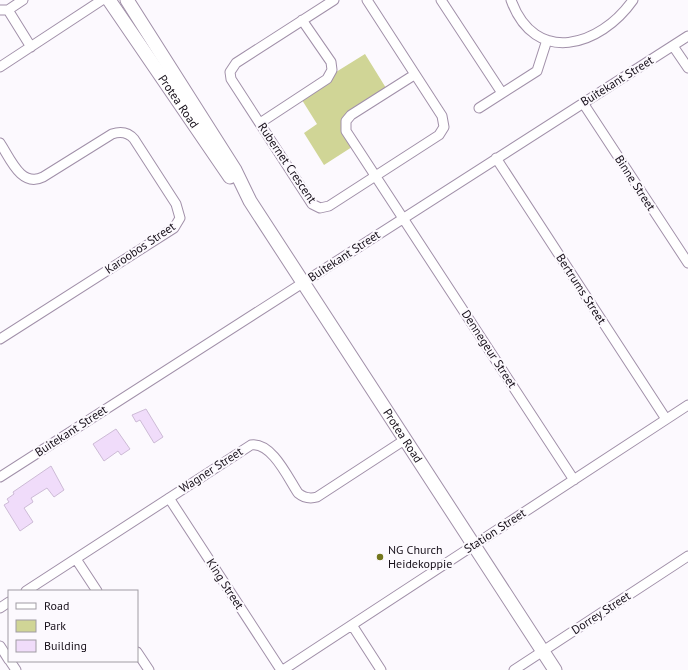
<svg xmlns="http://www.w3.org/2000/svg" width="688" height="670" font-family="'PT Sans',sans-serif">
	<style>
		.green { fill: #d0d596 }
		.building { fill: #f0dcfa; stroke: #cdbbd6 }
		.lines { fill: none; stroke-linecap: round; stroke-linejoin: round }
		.street-casing { stroke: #a190a9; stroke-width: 11 }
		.secondary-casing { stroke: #a190a9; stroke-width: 15 }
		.street { stroke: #fff; stroke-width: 9 }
		.secondary { stroke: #fff; stroke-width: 13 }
		.poi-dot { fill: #73761d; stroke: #fcf9fe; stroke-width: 1.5 }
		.labels { text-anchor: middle; stroke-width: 4; stroke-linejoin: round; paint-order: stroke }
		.street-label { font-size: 12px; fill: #17101a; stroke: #fcf9fe }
		.poi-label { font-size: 12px; fill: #17101a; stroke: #fcf9fe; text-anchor: start }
	</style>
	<rect width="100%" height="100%" fill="#fcf9fe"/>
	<path class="green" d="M365 54 386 88 348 113 352 147 324 165 304 133 317 124 302 100 329 83 336 72Z"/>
	<path class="building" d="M146 409 163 437 154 443 140 420 136 422 132 415Z
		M116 429 130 449 121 455 118 451 104 461 93 444Z
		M51 466 64 490 54 497 47 488 31 498 33 502 24 508 33 522 20 531 4 505 9 502 7 499 14 494 13 492Z"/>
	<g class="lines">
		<defs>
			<path id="street" d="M334 0 236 63 230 72 231 79 312 204 320 208 329 206 439 135 444 127 442 116 367 0
				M441 0 502 93
				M511 0C535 66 600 47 633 0
				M0 10H8L31 47
				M8 10 23 0
				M673 46 688 68
				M0 67 102 0
				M414 75 351 115 346 121V131L574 480
				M583 103 688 263
				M479 108 537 71 547 40
				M260 123 327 79 332 70 331 62 302 20
				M0 143C10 158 21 188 43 177L112 134C121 131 128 132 134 139L176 204 180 218 174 228 0 339
				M496 158 666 419
				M0 477 688 36
				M169 498 281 670
				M76 559 97 591
				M26 591 251 445C272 442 288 478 298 493 304 498 310 499 317 497L406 439
				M0 608 9 602
				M352 625 381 670
				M0 646 9 660
				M137 652 149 670
				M10 661 16 670
				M283 670 688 405
				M514 670 688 556"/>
			<g id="secondary">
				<path id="s1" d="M109 0 230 177"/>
				<path id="s2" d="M127 0 235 170 250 201 555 670"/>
			</g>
		</defs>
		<use href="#street" class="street-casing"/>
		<use href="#secondary" class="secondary-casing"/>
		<use href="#street" class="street"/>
		<use href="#secondary" class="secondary"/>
	</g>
	<circle class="poi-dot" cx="380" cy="557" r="4"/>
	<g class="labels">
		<g class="street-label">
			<text transform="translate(617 81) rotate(-32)" y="4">Buitekant Street</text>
			<text dy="4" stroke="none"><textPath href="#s1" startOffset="123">Protea Road</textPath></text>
			<text transform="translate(287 163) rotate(56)" y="4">Rubernet Crescent</text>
			<text transform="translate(635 183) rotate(57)" y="4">Binne Street</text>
			<text transform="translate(140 248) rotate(-34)" y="4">Karoobos Street</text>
			<text transform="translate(344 256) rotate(-33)" y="4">Buitekant Street</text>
			<text transform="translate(581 289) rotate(57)" y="4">Bertrums Street</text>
			<text transform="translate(489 349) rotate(57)" y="4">Dennegeur Street</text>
			<text transform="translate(71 431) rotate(-33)" y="4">Buitekant Street</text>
			<text dy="4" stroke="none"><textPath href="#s2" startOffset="516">Protea Road</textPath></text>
			<text transform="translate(211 470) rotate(-33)" y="4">Wagner Street</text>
			<text transform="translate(495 531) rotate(-33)" y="4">Station Street</text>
			<text transform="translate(225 584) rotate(57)" y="4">King Street</text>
			<text transform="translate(601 613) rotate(-33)" y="4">Dorrey Street</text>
		</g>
		<g class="poi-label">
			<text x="388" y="554">NG Church<tspan x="388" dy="14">Heidekoppie</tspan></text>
		</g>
	</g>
	<rect x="8" y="590" width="130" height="72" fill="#fcf9fe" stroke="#a09ca3"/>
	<rect x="16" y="603" width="20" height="6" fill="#ffffff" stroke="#a09ca3"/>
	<text x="44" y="610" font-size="12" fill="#17101a">Road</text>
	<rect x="16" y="620" width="20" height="12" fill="#d0d596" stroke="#a09ca3"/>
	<text x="44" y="630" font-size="12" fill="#17101a">Park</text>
	<rect x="16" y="640" width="20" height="12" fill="#f0dcfa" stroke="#a09ca3"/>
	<text x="44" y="650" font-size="12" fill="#17101a">Building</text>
</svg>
